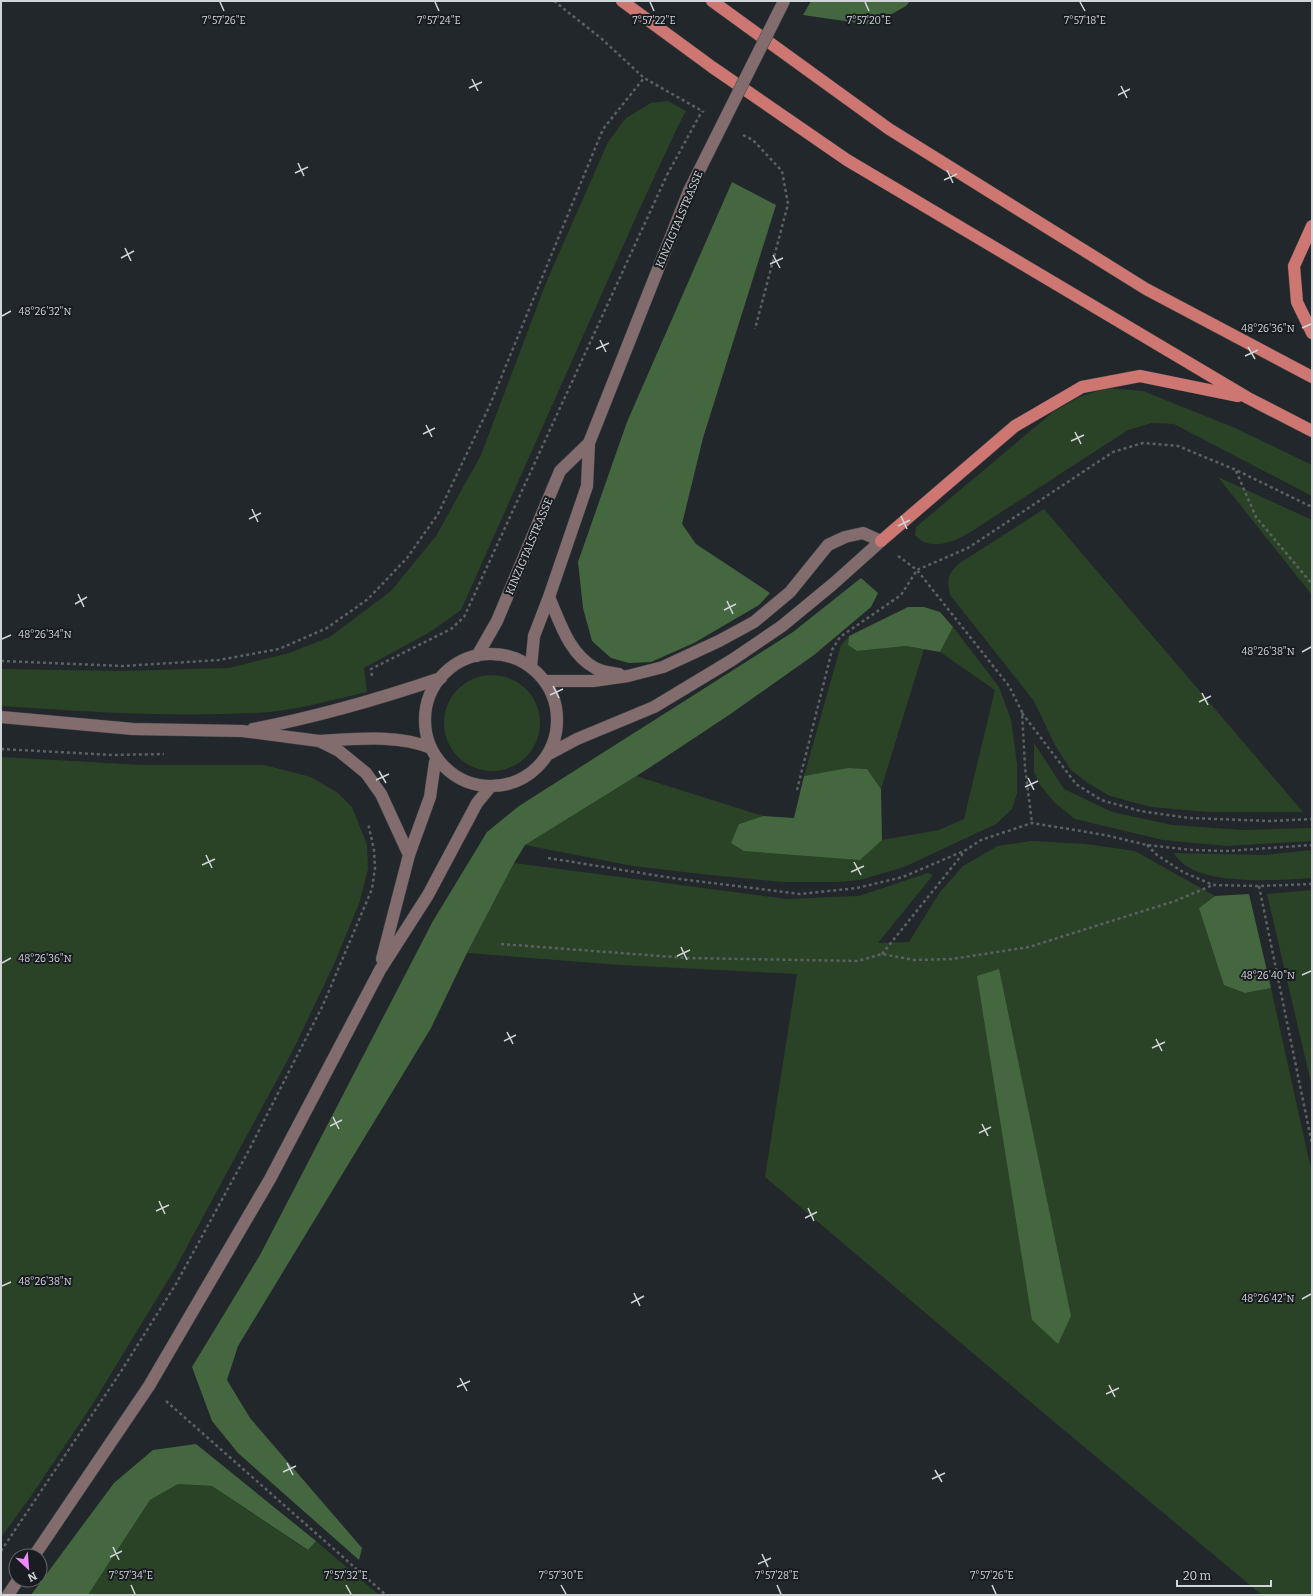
<svg xmlns="http://www.w3.org/2000/svg" width="1313" height="1596" font-family="Bitter,serif">
	<style>
		.green { fill: #2a4326 }
		.forest { fill: #456740 }
		.lines { fill: none; stroke-linecap: round; stroke-linejoin: round }
		.secondary-casing { stroke: #3f4346; stroke-width: 13 }
		.highway-casing { stroke: #3f4346; stroke-width: 13 }
		.path { stroke: #5c6164; stroke-width: 2.5; stroke-dasharray: 3 3; stroke-linecap: butt }
		.secondary { stroke: #826c6d; stroke-width: 12 }
		.highway { stroke: #ce7671; stroke-width: 12 }
		.secondary-bridge-casing { stroke: #3f4346; stroke-width: 13; stroke-linecap: butt }
		.path-bridge { stroke: #5c6164; stroke-width: 2.5; stroke-dasharray: 3 3; stroke-linecap: butt }
		.secondary-bridge { stroke: #826c6d; stroke-width: 12 }
		.ticks { fill: none; stroke: #d2d5d8; stroke-width: 1.5 }
		.labels { text-anchor: middle; stroke-width: 4; stroke-linejoin: round; paint-order: stroke }
		.street-label { font-size: 11px; fill: #d2d5d8; stroke: #191d21 }
		.ticks-label { font-size: 10px; text-anchor: middle; fill: #d2d5d8; stroke: #191d21; stroke-width: 4; stroke-linejoin: round; paint-order: stroke }
	</style>
	<rect width="100%" height="100%" fill="#22272b"/>
	<path class="green" d="M668 101 686 111 678 126 640 208 461 610 430 632 364 668 367 692C335 699 302 709 269 712 180 718 90 712 1 706V669L121 671 229 668 289 653 330 637 391 591 436 536 481 455 546 283 608 142 626 118 651 103Z
		M1107 388 1143 391 1235 428 1312 465V496L1174 424 1152 423 1128 430 969 533C953 542 930 552 915 535L916 527 1053 412 1079 397Z
		M1218 477 1312 520V595Z
		M1044 509 1303 812H1208L1151 807 1110 796 1088 783 1071 770 1055 745 1034 701 950 595C947 579 947 574 960 563Z
		M953 627 999 687 1011 720 1017 764V793L1012 809 996 824 904 867 860 880 837 882H782L701 874 633 866 525 845 636 776 763 816 738 824 859 860 882 840 939 830 964 819 995 690 940 652Z
		M849 636 848 645 857 651 906 646 924 649 881 789 867 769 848 768 804 776 841 645Z
		M444 723a48 48 0 1 1 96 0a48 48 0 1 1-96 0Z
		M1034 743 1064 789 1112 812 1172 825 1242 830 1312 828V841L1227 846 1163 840 1075 819 1055 803 1040 785 1034 772Z
		M1 757 142 765H264L311 777 338 793 352 807 367 845 368 869 360 901 335 962 293 1050 176 1267 92 1405 29 1499 1 1537Z
		M1031 841 1086 844 1135 851 1215 896 1199 908 1245 993 1271 988 1312 1174V1595H1262L1040 1410 765 1177 797 974 621 965 467 953 514 863 787 899 859 896 928 873 933 875 878 943 909 942 940 892 963 866 998 846Z
		M1312 850V878C1279 880 1192 888 1174 853L1264 855Z
		M1312 890V1087L1267 894Z
		M178 1484 212 1486 307 1550 316 1541 379 1595H88L150 1500Z"/>
	<path class="forest" d="M811 1H910L906 6 872 25 803 15Z
		M732 182 776 205 703 438 682 524 696 544 770 593 759 605 694 643 651 662 629 663 611 658 592 641 583 608 578 562 627 422Z
		M861 578 878 593 871 607 814 655 729 715 646 770 525 845 514 863 467 953 431 1028 238 1346 227 1380 250 1418 362 1548 359 1560 238 1453 212 1421 192 1367 260 1255 433 921 487 832 519 806 793 632Z
		M908 607H924L940 612 953 627 940 652 906 646 857 651 848 645 849 636Z
		M848 768 867 769 881 789 882 840 860 860 744 851 731 843 739 824 763 816 794 818 804 776Z
		M1249 894 1271 988 1245 993 1224 985 1199 908 1215 896Z
		M999 969 1071 1316 1058 1344 1032 1320 977 976Z
		M196 1444 316 1541 308 1550 212 1486 178 1484 150 1500 88 1595H31L114 1483 153 1450Z"/>
	<g class="lines">
		<defs>
			<path id="secondary" d="M549 597C560 622 569 654 595 668 602 672 611 673 619 674
				M425 720a66 66 0 1 1 132 0a66 66 0 1 1-132 0Z
				M477 656 497 621 560 471 589 443
				M531 667 534 636 549 597 587 486 589 443 689 191
				M545 681H593L628 676 663 667 719 641 754 622 790 592 828 545 845 537 863 533 881 541 833 584 782 626 732 660 654 707 577 739 547 755
				M1 717 133 729 242 731 319 741 339 751 366 773 381 794 409 855
				M253 729C317 717 379 699 441 678
				M319 741C353 739 399 734 431 748
				M382 959 409 855 430 797 435 762 441 763
				M34 1556 149 1386 270 1179 380 970 428 895 477 803 491 786
				M8 1595 18 1580"/>
			<path id="highway" d="M622 1 712 67 847 160 1248 398 1312 431
				M712 1 889 129 1146 289 1312 377
				M1312 226 1294 266 1297 302 1312 333
				M881 541 1015 426 1082 387 1140 376 1238 396"/>
		</defs>
		<use href="#secondary" class="secondary-casing"/>
		<use href="#highway" class="highway-casing"/>
		<path class="path" d="M554 1 602 39 644 78 704 112
			M743 135 753 140 782 171 788 204 755 329
			M1236 471 1256 517 1312 584
			M898 556 917 570 968 548 1113 452 1143 443 1178 446 1236 470 1312 507
			M1 661 124 666 219 660 279 649 327 628 368 599 407 558 438 514 489 407 603 129 644 78
			M372 676 371 669 451 629 464 617 667 175
			M1022 713 1076 784 1101 800 1140 811 1189 818 1270 821 1312 819
			M1 749 113 755 164 754
			M797 790 832 650 840 637 901 595 917 570 1009 686 1022 712 1025 767 1032 823
			M1147 845 1157 855 1183 872 1213 885 1259 886 1312 884
			M548 858 672 878 800 894 857 888 903 877 966 850 981 840 1032 823 1105 835 1147 845 1192 850 1227 851 1312 845
			M1259 886 1312 1144
			M501 944 687 958 858 961 882 954 914 960 952 959 1029 947 1175 901 1213 885
			M882 954 965 851
			M166 1401 386 1595
			M1 1551 120 1373 176 1284 249 1150 323 1005 372 889 375 868 374 850 368 823"/>
		<use href="#secondary" class="secondary"/>
		<use href="#highway" class="highway"/>
		<defs>
			<path id="secondary-bridge" d="M689 191 784 1"/>
		</defs>
		<use href="#secondary-bridge" class="secondary-bridge-casing"/>
		<path class="path-bridge" d="M667 175 702 111"/>
		<use href="#secondary-bridge" class="secondary-bridge"/>
	</g>
	<path class="ticks" d="M220 2 224 11M435 2 439 11M650 2 654 11M865 2 869 11M1080 2 1085 11M472 79 478 91M1121 86 1127 98M469 88 482 82M1118 95 1130 89M298 163 304 176M947 170 953 183M295 173 308 167M944 180 957 174M125 248 131 261M773 255 780 268M121 258 134 251M770 264 783 258M2 316 11 311M1302 328 1311 324M600 340 606 352M1248 347 1255 359M596 349 609 343M1245 356 1258 350M426 425 432 437M1075 432 1081 444M423 434 435 428M1071 441 1084 435M252 509 258 522M901 516 907 529M249 519 261 513M898 526 910 520M78 594 84 607M727 601 733 614M75 604 87 597M724 610 736 604M2 639 11 635M1302 652 1311 647M553 686 559 698M1202 693 1208 705M550 695 563 689M1199 702 1211 696M379 771 386 783M1028 778 1034 790M376 780 389 774M1025 787 1038 781M206 855 212 868M854 862 861 875M202 865 215 859M851 872 864 866M681 947 687 960M677 956 690 950M2 963 11 958M1302 975 1311 971M507 1032 513 1044M1156 1039 1162 1051M504 1041 516 1035M1152 1048 1165 1042M333 1117 339 1129M982 1124 988 1136M330 1126 342 1120M979 1133 991 1127M159 1201 165 1214M808 1208 814 1221M156 1211 169 1205M805 1218 817 1212M2 1286 11 1282M634 1293 640 1306M1302 1299 1311 1294M631 1303 644 1296M460 1378 467 1391M1109 1385 1115 1397M457 1387 470 1381M1106 1394 1119 1388M287 1463 293 1475M935 1470 942 1482M283 1472 296 1466M932 1479 945 1473M113 1547 119 1560M762 1554 768 1567M110 1557 122 1551M758 1564 771 1558M131 1585 135 1594M346 1585 351 1594M561 1585 566 1594M777 1585 781 1594M992 1585 996 1594"/>
	<g class="labels">
		<g class="street-label">
			<text transform="translate(679 219) rotate(-67)" y="4">KINZIGTALSTRASSE</text>
			<text transform="translate(529 546) rotate(-67)" y="4">KINZIGTALSTRASSE</text>
		</g>
	</g>
	<g class="ticks-label">
		<text x="224" y="24">7°57'26"E</text>
		<text x="439" y="24">7°57'24"E</text>
		<text x="654" y="24">7°57'22"E</text>
		<text x="869" y="24">7°57'20"E</text>
		<text x="1085" y="24">7°57'18"E</text>
		<text x="45" y="315">48°26'32"N</text>
		<text x="1268" y="332">48°26'36"N</text>
		<text x="45" y="638">48°26'34"N</text>
		<text x="1268" y="655">48°26'38"N</text>
		<text x="45" y="962">48°26'36"N</text>
		<text x="1268" y="979">48°26'40"N</text>
		<text x="45" y="1285">48°26'38"N</text>
		<text x="1268" y="1302">48°26'42"N</text>
		<text x="131" y="1579">7°57'34"E</text>
		<text x="346" y="1579">7°57'32"E</text>
		<text x="561" y="1579">7°57'30"E</text>
		<text x="777" y="1579">7°57'28"E</text>
		<text x="992" y="1579">7°57'26"E</text>
	</g>
	<rect width="1313" height="1596" fill="none" stroke="#d2d5d8" stroke-width="4"/>
	<g transform="translate(28 1568) rotate(154)"><circle r="19" fill="#191d21" stroke="#63676a"/>
	<path d="M0-3L7 15L0 10L-7 15Z" fill="#ee8bf8"/>
	<text y="-6" font-size="11" font-weight="bold" text-anchor="middle" fill="#d2d5d8">N</text>
	</g>
	<path d="M1177 1580v6h94v-6" fill="none" stroke="#d2d5d8" stroke-width="2"/>
	<text x="1183" y="1580" font-size="12" fill="#d2d5d8" stroke="#191d21" stroke-width="3" paint-order="stroke">20 m</text>
</svg>
